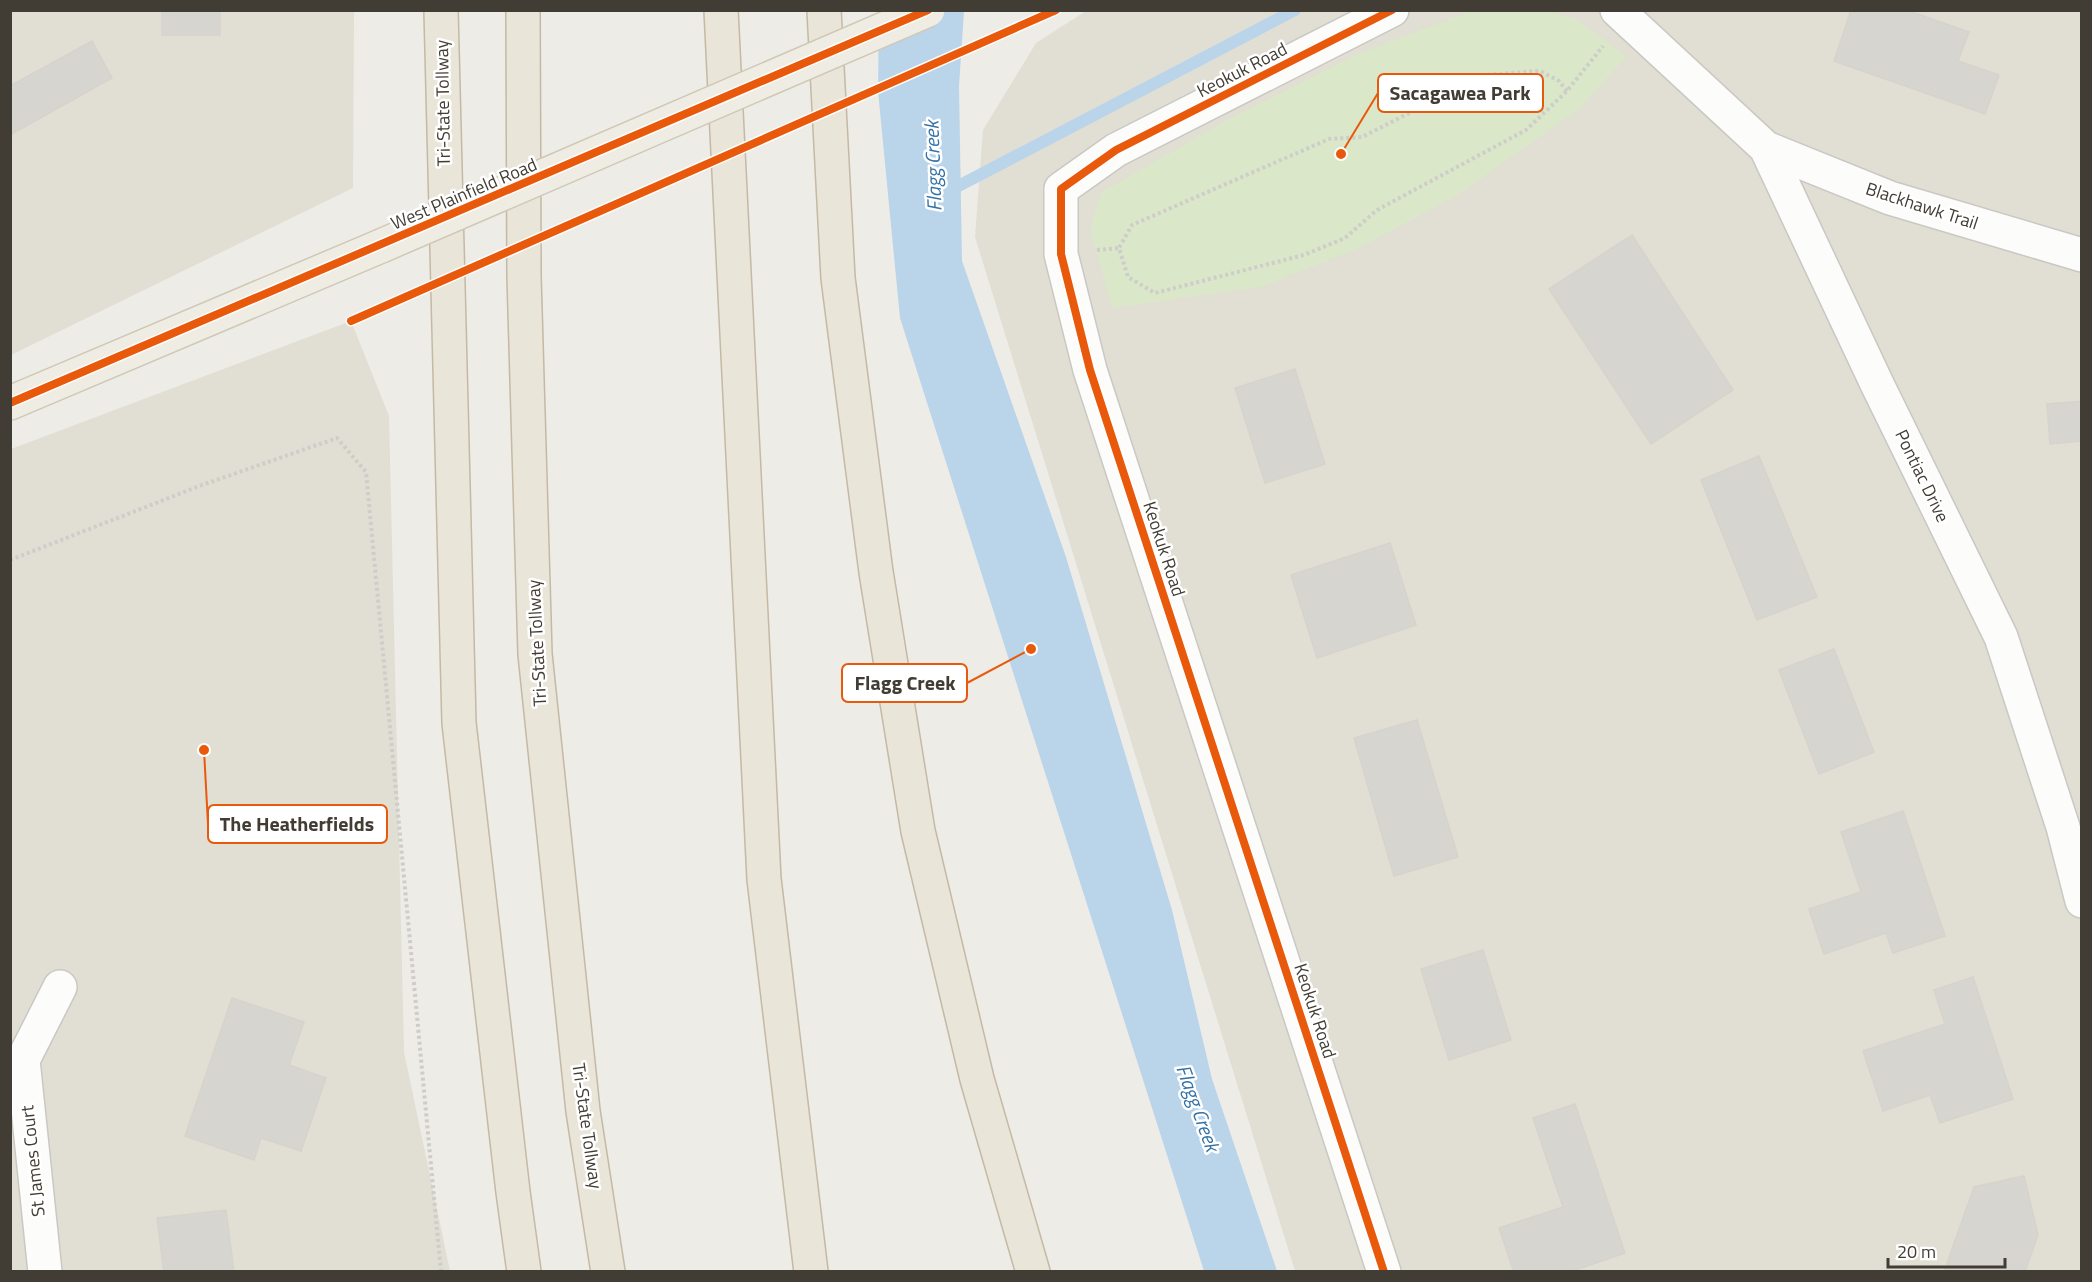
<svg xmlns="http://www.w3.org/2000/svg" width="2092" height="1282" font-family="'Titillium Web',sans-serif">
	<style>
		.residential { fill: #e1ded4 }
		.green { fill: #dae7c8 }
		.water { fill: #bad4ea }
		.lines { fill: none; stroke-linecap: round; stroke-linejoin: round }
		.stream { stroke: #bad4ea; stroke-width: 12 }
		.building { fill: #d7d5cf; stroke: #d6d3cd; stroke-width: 1.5 }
		.minor-casing { stroke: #cac8c3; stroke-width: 36 }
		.major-casing { stroke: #cfc8b6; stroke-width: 36 }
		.highway-casing { stroke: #c4b9a4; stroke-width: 36 }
		.path { stroke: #cecdc9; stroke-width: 4; stroke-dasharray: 3 3; stroke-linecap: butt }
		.minor { stroke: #fcfcfb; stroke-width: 33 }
		.major { stroke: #efece3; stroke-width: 33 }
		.highway { stroke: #eae5d9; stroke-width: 33 }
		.major-bridge-casing { stroke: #cfc8b6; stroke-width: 36; stroke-linecap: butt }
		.major-bridge { stroke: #efece3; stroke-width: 33 }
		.cycleway-casing { stroke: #fff; stroke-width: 11 }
		.cycleway { stroke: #e8590c; stroke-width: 8 }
		.labels { text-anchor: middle; stroke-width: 5; stroke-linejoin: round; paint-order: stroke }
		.street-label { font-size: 18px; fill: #423d34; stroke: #fff }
		.water-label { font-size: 20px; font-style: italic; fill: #3572a6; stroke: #fff }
		.leader { fill: none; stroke: #e8590c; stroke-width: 2 }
		.callout-dot { fill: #e8590c; stroke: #fff; stroke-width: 2 }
		.callout { fill: #fff; stroke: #e8590c; stroke-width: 2 }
		.callout-label { font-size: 20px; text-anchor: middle; font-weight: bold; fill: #423d34 }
	</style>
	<rect width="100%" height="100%" fill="#eeece7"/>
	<path class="residential" d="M11 11H354L353 188 11 355Z
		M1086 11H2081V1271H1295L975 237 983 130 1036 43Z
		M351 321 389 416 404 1052 450 1271 11 1272V449Z"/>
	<path class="green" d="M1471 11H1547L1575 19 1627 56 1579 109 1459 194 1359 248 1261 287 1112 308 1090 228 1102 192 1233 117 1355 55Z"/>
	<path class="water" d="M879 11H964L959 86 962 261 1066 557 1172 910 1212 1079 1277 1271H1204L900 318 878 91Z"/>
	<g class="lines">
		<path class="stream" d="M947 192 1295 10"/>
	</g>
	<path class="building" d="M162 10H220V35H162Z
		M1851 10H1906L1969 32 1958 61 1999 75 1985 114 1834 61Z
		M92 41 112 78 10 135V86Z
		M1632 235 1733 390 1651 444 1549 289Z
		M1295 369 1325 464 1265 483 1235 388Z
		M2082 401V446L2081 441 2050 444 2047 404Z
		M1759 456 1817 597 1757 620 1701 480Z
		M1390 543 1416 625 1317 658 1291 575Z
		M1834 649 1874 752 1819 774 1779 670Z
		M1417 720 1458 857 1394 876 1354 738Z
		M1903 811 1945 936 1893 953 1886 933 1824 954 1809 909 1861 892 1841 832Z
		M1483 950 1511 1040 1449 1060 1421 969Z
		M1973 977 2013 1099 1940 1123 1930 1095 1883 1111 1863 1051 1945 1024 1934 990Z
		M232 998 304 1022 289 1065 326 1078 301 1151 261 1138 254 1160 185 1136Z
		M1575 1104 1625 1253 1570 1272H1514L1499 1228 1563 1207 1533 1118Z
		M2024 1176 2038 1235 2025 1272H1944L1974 1187Z
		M226 1210 234 1272H164L157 1218Z"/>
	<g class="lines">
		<defs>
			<path id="minor" d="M1617 10 1766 148 1877 384 2001 637 2063 827 2082 901
				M1766 148 1890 198 2082 255
				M45 1272 23 1060 60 987
				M1384 1272 1090 370 1061 254V189L1116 150 1392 10"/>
			<path id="major" d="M10 403 381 246"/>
			<path id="highway" d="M441 10 459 723 513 1192 524 1272
				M523 10 524 276 535 654 583 1111 608 1272
				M721 10 764 879 811 1272
				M824 10 838 278 876 572 918 831 977 1079 1033 1272"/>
		</defs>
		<use href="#minor" class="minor-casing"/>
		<use href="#major" class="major-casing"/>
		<use href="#highway" class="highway-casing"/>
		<path class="path" d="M1567 91 1559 81 1540 71 1484 75 1362 137 1329 139 1132 225 1119 248 1128 277 1155 293 1304 255 1345 238 1377 210 1526 130 1567 91 1603 46
			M1097 250 1119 248
			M10 560 202 485 337 438 366 472 441 1272"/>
		<use href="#minor" class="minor"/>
		<use href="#major" class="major"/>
		<use href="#highway" class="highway"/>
		<defs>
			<path id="major-bridge" d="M381 246 928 10"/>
		</defs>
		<use href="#major-bridge" class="major-bridge-casing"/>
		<use href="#major-bridge" class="major-bridge"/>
		<defs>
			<path id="cycleway" d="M351 321 1056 10
				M10 403 928 10
				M1384 1272 1090 370 1061 254V189L1116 150 1392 10"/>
		</defs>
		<use href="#cycleway" class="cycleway-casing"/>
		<use href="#cycleway" class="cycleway"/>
	</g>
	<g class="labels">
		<g class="street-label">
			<text transform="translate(1242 70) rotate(-27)" y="6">Keokuk Road</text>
			<text transform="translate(443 103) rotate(-91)" y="6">Tri-State Tollway</text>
			<text transform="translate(464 194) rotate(-23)" y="6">West Plainfield Road</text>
			<text transform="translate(1922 206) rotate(18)" y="6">Blackhawk Trail</text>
			<text transform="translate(1922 476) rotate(64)" y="6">Pontiac Drive</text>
			<text transform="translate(1164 549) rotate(72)" y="6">Keokuk Road</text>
			<text transform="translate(537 643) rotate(-93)" y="6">Tri-State Tollway</text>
			<text transform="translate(1315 1011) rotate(72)" y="6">Keokuk Road</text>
			<text transform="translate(587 1126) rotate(82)" y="6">Tri-State Tollway</text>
			<text transform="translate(33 1161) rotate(-96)" y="6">St James Court</text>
		</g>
		<g class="water-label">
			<text transform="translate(933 166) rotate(-92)" y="7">Flagg Creek</text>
			<text transform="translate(1198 1108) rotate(70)" y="7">Flagg Creek</text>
		</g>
	</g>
	<path class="leader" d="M1341 154L1378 93M1031 649L967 683M204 750L208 824"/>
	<g class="callout-dot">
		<circle cx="1341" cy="154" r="6"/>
		<circle cx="1031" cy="649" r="6"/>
		<circle cx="204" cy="750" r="6"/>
	</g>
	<g class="callout">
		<rect x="1378" y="74" width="165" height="38" rx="6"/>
		<rect x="842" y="664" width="125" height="38" rx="6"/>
		<rect x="208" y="805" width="179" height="38" rx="6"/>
	</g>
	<g class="callout-label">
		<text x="1460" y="100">Sacagawea Park</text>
		<text x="905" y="690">Flagg Creek</text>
		<text x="297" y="831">The Heatherfields</text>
	</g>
	<rect width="2092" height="1282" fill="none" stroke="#423d34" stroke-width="24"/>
	<path d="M1888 1258v9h117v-9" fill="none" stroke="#423d34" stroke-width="3"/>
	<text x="1897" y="1258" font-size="18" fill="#423d34" stroke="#ffffff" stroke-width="4.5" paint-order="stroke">20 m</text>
</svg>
